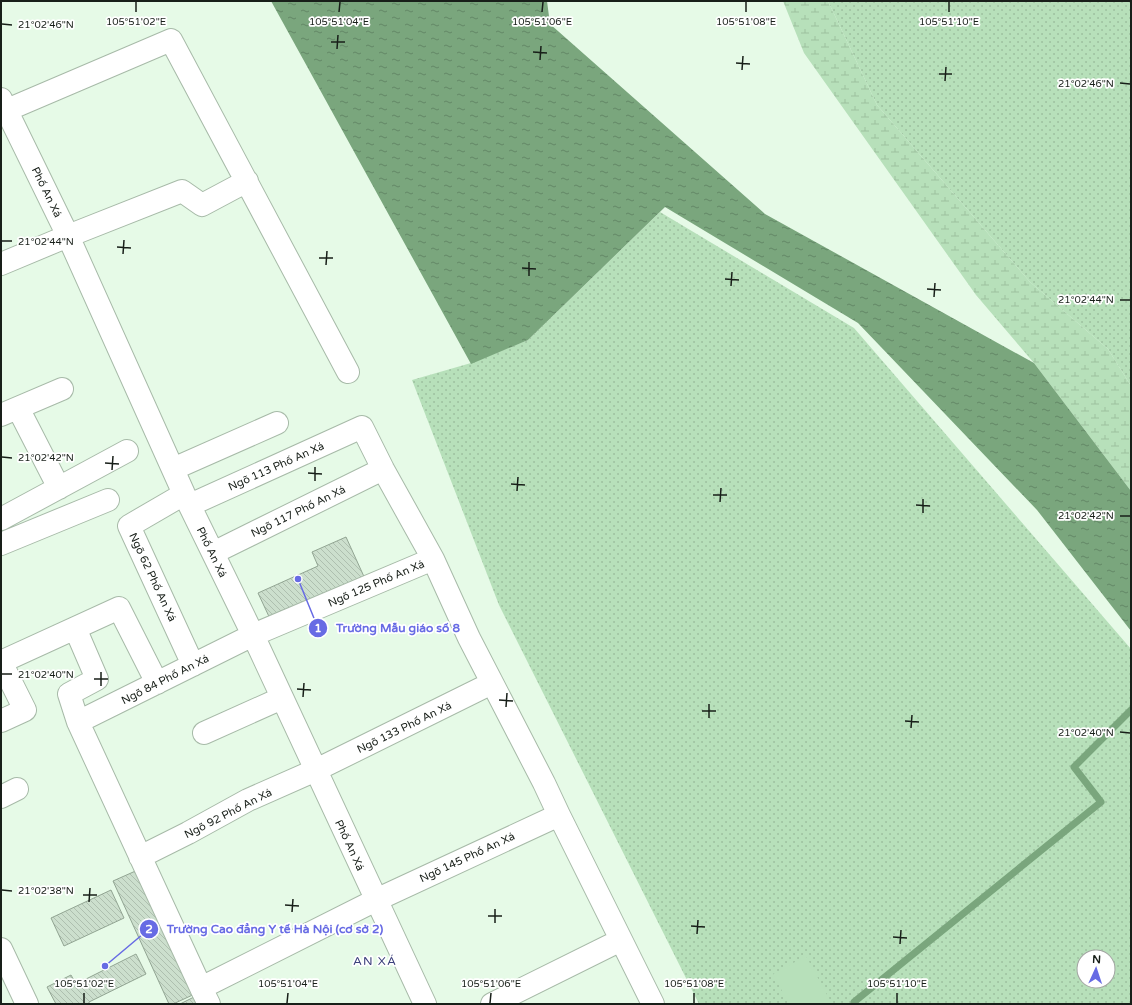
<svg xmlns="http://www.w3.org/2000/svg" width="1132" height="1005" font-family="'Varela Round',sans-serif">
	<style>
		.grass { fill: url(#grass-dots); fill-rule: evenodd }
		.wetland { fill: url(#wetland-marsh) }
		.pitch { fill: #b7e0ba }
		.water { fill: url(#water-ripples) }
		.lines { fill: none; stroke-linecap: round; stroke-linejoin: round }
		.stream { stroke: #7aa67d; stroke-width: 7 }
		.building { fill: url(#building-back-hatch); stroke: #92a593 }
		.minor-casing { stroke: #a7baa8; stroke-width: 24 }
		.minor { stroke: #fff; stroke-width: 22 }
		.ticks { fill: none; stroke: #181f19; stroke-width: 1.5 }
		.labels { text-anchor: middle; stroke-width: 3.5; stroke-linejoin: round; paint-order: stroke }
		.street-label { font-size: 11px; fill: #181f19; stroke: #fff }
		.neighbourhood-label { font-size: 12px; letter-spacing: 1px; fill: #3c407c; stroke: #fff }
		.ticks-label { font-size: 10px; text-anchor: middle; fill: #181f19; stroke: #fff; stroke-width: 3.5; stroke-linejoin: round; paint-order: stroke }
		.leader { fill: none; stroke: #676be4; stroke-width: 1.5 }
		.callout-dot { fill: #676be4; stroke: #fff; stroke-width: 1.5 }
		.mark-label { font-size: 12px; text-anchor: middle; font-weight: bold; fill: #fff }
		.callout-label { font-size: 12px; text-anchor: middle; font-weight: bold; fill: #676be4; stroke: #fff; stroke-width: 3.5; stroke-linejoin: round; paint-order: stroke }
	</style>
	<defs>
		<pattern id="grass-dots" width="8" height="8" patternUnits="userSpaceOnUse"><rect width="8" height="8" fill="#b7e0ba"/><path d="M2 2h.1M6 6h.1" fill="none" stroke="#9dc09f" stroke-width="1.8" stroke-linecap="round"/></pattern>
		<pattern id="wetland-marsh" width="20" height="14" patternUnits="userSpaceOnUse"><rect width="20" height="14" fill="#b7e0ba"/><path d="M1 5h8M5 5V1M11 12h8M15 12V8" fill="none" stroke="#9dc09f"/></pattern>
		<pattern id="water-ripples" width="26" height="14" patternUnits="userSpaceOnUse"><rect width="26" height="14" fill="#7aa67d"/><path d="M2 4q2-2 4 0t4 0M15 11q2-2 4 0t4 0" fill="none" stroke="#638766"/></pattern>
		<pattern id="building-back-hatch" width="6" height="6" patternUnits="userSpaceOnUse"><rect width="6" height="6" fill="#ccdfcd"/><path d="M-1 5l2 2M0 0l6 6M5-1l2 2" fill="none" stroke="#aebfaf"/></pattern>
	</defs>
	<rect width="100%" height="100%" fill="#e6fae7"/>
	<path class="grass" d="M828 1H1131V386L1108 349 1030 282 877 105Z
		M660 212 854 328 1131 649V1004H699L499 605 412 380 471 363 528 340ZM1084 957H1108V981H1084Z"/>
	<path class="wetland" d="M783 1H828L877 105 1030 282 1108 349 1131 386V491L1034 363 976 295 804 53Z"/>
	<path class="pitch" d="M806 956 832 1004H789L773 974Z"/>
	<path class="water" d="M271 1H547L550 24 765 214 1034 363 1131 491V631L1037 510 858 323 665 207 528 340 471 364Z"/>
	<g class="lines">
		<path class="stream" d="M854 1004V1002L1101 802 1074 767 1131 710"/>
	</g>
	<path class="building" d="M346 537 366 581 272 623 258 593 318 566 312 552Z
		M140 869 197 993 173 1004H169L113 881Z
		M111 890 124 918 64 946 51 918Z
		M136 954 146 974 89 1002V1004H56L47 987 71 975 76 984Z
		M198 995 203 1004H180Z"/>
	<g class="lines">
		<defs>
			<path id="minor" d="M1 99 68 236 184 494 253 635 425 1004
				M7 110 171 40 348 372
				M1 264 68 236 182 191 202 205 247 181
				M18 408 59 488
				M1 415 62 389
				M173 469 277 423
				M184 494 129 526 193 665
				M190 505 362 427 383 469 433 559 469 638 544 783 559 815 653 1004
				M1 519 127 451
				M1 544 108 500
				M213 553 383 469
				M75 628 97 679 69 694 78 722 201 988 209 1004
				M1 662 119 608 157 683
				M1 721 25 710 1 662
				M78 722 253 635 433 559
				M204 733 282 698
				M1 797 17 789
				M140 857 188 833 248 800 316 770 492 683
				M1 949 27 1004
				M201 988 376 900 559 815
				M492 1004 621 940"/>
		</defs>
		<use href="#minor" class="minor-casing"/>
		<use href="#minor" class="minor"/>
	</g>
	<path class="ticks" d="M136 12V2M339 12 340 2M542 12 543 2M746 12V2M949 12V2M2 24 12 25M331 42H345M337 49 338 35M533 52 547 53M540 60 541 46M736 63 750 64M742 70 743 56M939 74H952M945 81 946 67M1120 83 1130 84M2 241H12M117 247 131 248M123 254 124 240M319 258H333M326 265 327 251M522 268 536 269M529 276V262M725 279 739 280M731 286 732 272M927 289 941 290M934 297 935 283M1120 300H1130M2 457 12 458M105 463 119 464M112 470 113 456M308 473 322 474M315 481V467M511 484 525 485M517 491 518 477M713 495H727M720 502 721 488M916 505 930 506M923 513V499M1120 516H1130M2 674H12M94 679H108M101 686V672M297 689 311 690M303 697 304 683M499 700 513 701M506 707 507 693M702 711H716M709 718V704M905 721 919 722M911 728 912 715M1120 732 1130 733M2 890 12 891M83 895H97M89 902 90 888M285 905 299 906M292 912 293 899M488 916H502M495 923V909M691 926 705 927M697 934 698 920M893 937 907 938M900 944 901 930M84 1003V993M287 1003 288 993M490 1003 491 993M694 1003V993M897 1003V993"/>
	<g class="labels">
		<g class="street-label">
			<text transform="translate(47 192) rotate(64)" y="4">Phố An Xá</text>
			<text transform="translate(276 466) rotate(-24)" y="4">Ngõ 113 Phố An Xá</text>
			<text transform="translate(298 511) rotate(-26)" y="4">Ngõ 117 Phố An Xá</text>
			<text transform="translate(212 552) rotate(64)" y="4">Phố An Xá</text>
			<text transform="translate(153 577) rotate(65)" y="4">Ngõ 62 Phố An Xá</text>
			<text transform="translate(376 583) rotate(-23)" y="4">Ngõ 125 Phố An Xá</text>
			<text transform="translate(165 679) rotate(-27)" y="4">Ngõ 84 Phố An Xá</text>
			<text transform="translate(404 727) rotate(-26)" y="4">Ngõ 133 Phố An Xá</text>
			<text transform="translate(228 813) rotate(-27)" y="4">Ngõ 92 Phố An Xá</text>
			<text transform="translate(350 845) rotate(65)" y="4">Phố An Xá</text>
			<text transform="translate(467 857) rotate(-25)" y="4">Ngõ 145 Phố An Xá</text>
		</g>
		<g class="neighbourhood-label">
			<text x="375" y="965">AN XÁ</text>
		</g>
	</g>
	<g class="ticks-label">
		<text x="136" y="25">105°51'02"E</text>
		<text x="339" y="25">105°51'04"E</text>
		<text x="542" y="25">105°51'06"E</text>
		<text x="746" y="25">105°51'08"E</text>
		<text x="949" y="25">105°51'10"E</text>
		<text x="46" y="28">21°02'46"N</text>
		<text x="1086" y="87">21°02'46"N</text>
		<text x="46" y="245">21°02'44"N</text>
		<text x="1086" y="303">21°02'44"N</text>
		<text x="46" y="461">21°02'42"N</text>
		<text x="1086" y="519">21°02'42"N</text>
		<text x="46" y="678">21°02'40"N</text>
		<text x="1086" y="736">21°02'40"N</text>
		<text x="46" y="894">21°02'38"N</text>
		<text x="84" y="987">105°51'02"E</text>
		<text x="288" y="987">105°51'04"E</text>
		<text x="491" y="987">105°51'06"E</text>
		<text x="694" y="987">105°51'08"E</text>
		<text x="897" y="987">105°51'10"E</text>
	</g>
	<path class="leader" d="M298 579L318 628M105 966L149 929"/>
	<g class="callout-dot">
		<circle cx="298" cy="579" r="4"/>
		<circle cx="105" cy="966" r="4"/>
		<circle cx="318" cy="628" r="10"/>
		<circle cx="149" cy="929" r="10"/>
	</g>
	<g class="mark-label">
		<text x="318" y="632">1</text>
		<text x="149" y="933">2</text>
	</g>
	<g class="callout-label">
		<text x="398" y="632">Trường Mẫu giáo số 8</text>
		<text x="275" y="933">Trường Cao đẳng Y tế Hà Nội (cơ sở 2)</text>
	</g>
	<rect width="1132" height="1005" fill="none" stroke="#181f19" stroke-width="4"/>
	<g transform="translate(1096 969) rotate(3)"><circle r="19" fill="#ffffff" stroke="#a3a5a3"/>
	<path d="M0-3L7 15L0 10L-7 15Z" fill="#676be4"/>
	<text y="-6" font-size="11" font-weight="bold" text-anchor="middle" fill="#181f19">N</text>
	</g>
</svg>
